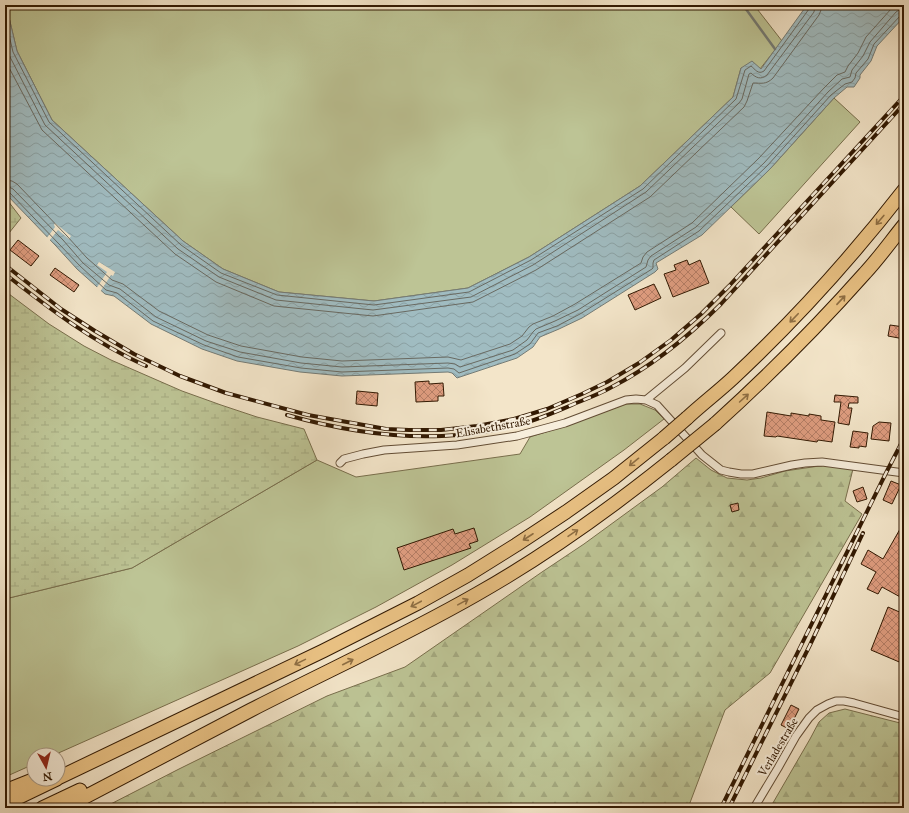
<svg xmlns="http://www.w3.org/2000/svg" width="909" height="813" font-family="'IM FELL Great Primer',serif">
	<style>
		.green { fill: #bdc495; stroke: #786e4c }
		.forest { fill: url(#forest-firs); stroke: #786e4c }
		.wetland { fill: url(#wetland-marsh); stroke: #786e4c }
		.water { fill: url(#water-waves); stroke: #747b75 }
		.pier { fill: #f3e5c9 }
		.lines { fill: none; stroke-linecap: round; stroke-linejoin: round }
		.shore { stroke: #696a62; stroke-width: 1 }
		.stream { stroke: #747b75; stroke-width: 2.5 }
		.building { fill: url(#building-cross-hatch); stroke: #321902 }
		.minor-casing { stroke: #624c34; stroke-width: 9 }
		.motorway-casing { stroke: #321902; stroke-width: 15 }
		.minor { stroke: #f7eedc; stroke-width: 7 }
		.motorway { stroke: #eac284; stroke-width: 13 }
		.rail-casing { stroke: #321902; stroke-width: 4 }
		.rail { stroke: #f7eedc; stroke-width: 2.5; stroke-dasharray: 8; stroke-linecap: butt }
		.motorway-bridge-casing { stroke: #321902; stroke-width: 15; stroke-linecap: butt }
		.motorway-bridge { stroke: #eac284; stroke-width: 13 }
		.oneway { stroke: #8e6e43 }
		.labels { text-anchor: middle; stroke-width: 4; stroke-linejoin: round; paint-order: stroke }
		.street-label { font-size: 12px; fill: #321902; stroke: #f7eedc }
	</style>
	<defs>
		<pattern id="forest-firs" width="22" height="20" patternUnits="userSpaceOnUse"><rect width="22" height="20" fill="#bdc495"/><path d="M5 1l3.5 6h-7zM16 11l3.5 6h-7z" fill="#a3a87f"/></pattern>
		<pattern id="wetland-marsh" width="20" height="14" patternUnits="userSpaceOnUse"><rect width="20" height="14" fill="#bdc495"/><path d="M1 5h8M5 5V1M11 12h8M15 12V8" fill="none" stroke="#a3a87f"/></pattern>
		<pattern id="water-waves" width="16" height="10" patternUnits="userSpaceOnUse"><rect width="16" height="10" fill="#a0bcc1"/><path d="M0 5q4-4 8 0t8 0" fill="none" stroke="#8aa1a4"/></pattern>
		<pattern id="building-cross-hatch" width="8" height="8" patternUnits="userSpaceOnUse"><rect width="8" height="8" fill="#de9c7f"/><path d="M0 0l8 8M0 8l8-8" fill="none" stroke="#b57e66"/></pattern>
	</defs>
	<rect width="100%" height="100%" fill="#f3e5c9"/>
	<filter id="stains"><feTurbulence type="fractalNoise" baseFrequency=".005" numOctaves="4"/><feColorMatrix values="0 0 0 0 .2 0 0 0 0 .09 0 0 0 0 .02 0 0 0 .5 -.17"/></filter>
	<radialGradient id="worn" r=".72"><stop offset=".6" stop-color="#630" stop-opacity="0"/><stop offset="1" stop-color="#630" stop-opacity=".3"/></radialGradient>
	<path class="green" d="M13 5H754L782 41 760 69 741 68 733 97 640 186 529 257 468 288 374 301 279 292 223 269 183 241 52 120 17 51 7 9Z
		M834 98 860 122 759 234 731 207 770 169Z
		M626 404H640L655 410 664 419 624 450 530 517 452 565 376 607 298 646 54 755H34V764L5 777V599L132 568 317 460 356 477 520 454 530 437 571 424Z"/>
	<path class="forest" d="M696 458 711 470 727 478 747 480 761 478 785 471 826 465 853 469 845 501 862 514 770 673 725 710 688 808H103L179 769 327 696 405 667 542 572 584 544 662 487Z
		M845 709 904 724V808H770L810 739 819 722 829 713Z"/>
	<path class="wetland" d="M5 197 21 218 5 238Z
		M5 291 49 324 84 346 111 360 182 391 221 405 257 417 304 429 317 460 132 568 5 599Z"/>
	<path class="water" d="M807 5H904V17L877 46 871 61 860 75V78L854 87H847L834 98 770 169 702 235 656 263 658 269 655 272 582 318 559 329 540 337 533 347 517 358 457 378 452 373 448 372 342 376 300 372 237 361 202 349 151 324 114 296 105 294 77 269 56 246 5 193V7L7 9 17 51 52 120 183 241 223 269 279 292 374 301 468 288 529 257 640 186 733 97 741 68 752 61 761 69Z"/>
	<path class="pier" d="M55 223 71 236 69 239 58 230 49 241 46 239 55 227 54 225Z
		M99 262 115 272 113 276 111 275 100 292 96 289 107 272 97 265Z"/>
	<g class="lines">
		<path class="shore" d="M5 18 13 52 49 122 181 245 221 273 277 295 374 305 469 292 531 260 643 189 736 99 745 70 751 66C755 69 758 75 764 71L809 9 810 5
			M5 40 9 55 45 125 178 249 219 277 276 300 373 310 471 297 533 265 646 192 739 103 742 99 749 74 751 73C756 78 761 80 767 75L814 12 815 5
			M5 60 42 130 175 254 216 282 274 306 373 316 473 302 536 270 650 197 744 107 747 101 753 83C761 83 766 85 773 78L819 15 821 10V5
			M5 180 12 181 17 184 67 236 87 258 112 280 123 284 159 311 208 335 241 346 302 357 342 361 448 357 461 360 510 344 522 336 529 327 533 324 553 316 575 304 641 263 643 257 647 252 692 223 759 158 824 88 837 75 845 72 848 66 858 53 866 37 891 9 896 5
			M5 186 9 187 13 189 63 240 83 263 109 285 120 289 156 317 206 341 240 352 301 363 342 367 448 363 455 364 460 367 513 350 527 340 533 332 536 329 555 321 578 310 646 267 648 260 651 256 696 227 764 163 828 92 842 79 850 77 852 70 863 56 870 42 896 12 899 10H904
			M5 191 9 192 59 244 80 266 106 290 117 293 153 321 204 345 238 357 301 368 342 372 448 368 454 369 459 373 515 354 530 344 538 333 557 326 580 314 652 269 653 268V263L654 260 699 231 767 166 831 95 845 84 852 82 855 78 856 73 868 59 874 44 900 16 904 15"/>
		<path class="stream" d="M743 5 775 49"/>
	</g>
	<path class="building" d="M18 240 39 256 31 266 10 250Z
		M687 260 689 265 700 260 709 283 673 297 664 274 676 270 674 265Z
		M55 268 79 285 74 292 50 275Z
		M654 284 661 298 635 310 628 295Z
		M890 325 904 327V339L888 336Z
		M429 381V384L443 383 444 396H438V401L416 402 415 382Z
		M357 391 378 393 377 406 356 404Z
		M835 395 858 397V403H849L848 408H852L849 425 838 423 841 402H834Z
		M767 412 791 416V413L809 416V414L821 416V420L835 422 832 442 818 440 817 442 777 436 776 437 764 436Z
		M879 422 891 423 889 441 871 439 873 426Z
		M853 431 868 433 866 447 859 446V448L850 447Z
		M891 481 901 485 892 504 883 500Z
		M863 487 867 499 857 502 853 491Z
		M738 503 739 510 732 512 730 505Z
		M904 522V599L882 587 878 594 867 589 876 572 861 564 868 550 883 559Z
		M474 528 478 541 469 544 471 548 404 570 397 548 453 529 455 534Z
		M888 607 904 614V664L871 650Z
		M791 705 799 709 789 729 781 725Z"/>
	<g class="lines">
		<defs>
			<path id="minor" d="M646 400 685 368 721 333
				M340 463 344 459 363 454 384 450 457 445 517 436 565 423 626 400 636 399 646 400 657 405 702 455 721 470 729 472 741 474H753L792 465 805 463 822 462 904 473
				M754 808 778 768 796 736 809 718 817 710 828 704 836 701H844L854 703 904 717"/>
			<path id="motorway" d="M687 418C702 404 718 392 733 378 795 320 852 257 904 190
				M715 424C768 376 818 326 865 273 879 258 891 241 904 225
				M58 778 323 651 418 603 468 575 516 545 566 512 614 478 664 438
				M5 791 35 779
				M5 804 57 779
				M42 808 80 790
				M64 808C127 775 189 742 251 710 327 671 404 636 477 594 546 555 610 509 671 460"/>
		</defs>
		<use href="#minor" class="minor-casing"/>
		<use href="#motorway" class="motorway-casing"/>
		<use href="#minor" class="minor"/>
		<use href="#motorway" class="motorway"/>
		<defs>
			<path id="rail" d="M5 265 61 309 95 331 134 354 180 376 226 393 308 415 386 429 409 430H441L477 426 514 419 547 409 582 394 607 382 639 363 671 340 701 314 729 286 904 96
				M5 274C50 309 93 342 146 366
				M287 415C336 429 391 438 442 436 466 435 491 431 514 426 535 421 555 412 574 404 586 399 599 394 610 388 651 367 688 337 721 304L904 104
				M721 808 887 471 904 438
				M729 808 810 645 863 533"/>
		</defs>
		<use href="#rail" class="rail-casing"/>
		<use href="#rail" class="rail"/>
		<defs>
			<path id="motorway-bridge" d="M664 438 687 418
				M671 460 715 424"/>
		</defs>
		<use href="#motorway-bridge" class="motorway-bridge-casing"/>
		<use href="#motorway-bridge" class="motorway-bridge"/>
	</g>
	<defs><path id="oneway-shaft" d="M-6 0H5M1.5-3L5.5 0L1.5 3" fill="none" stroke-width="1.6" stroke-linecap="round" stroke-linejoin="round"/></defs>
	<g class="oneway">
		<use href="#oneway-shaft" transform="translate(880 220) rotate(130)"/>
		<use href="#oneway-shaft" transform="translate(841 300) rotate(-47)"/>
		<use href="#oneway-shaft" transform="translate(794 318) rotate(134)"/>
		<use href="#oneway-shaft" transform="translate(744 398) rotate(-42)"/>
		<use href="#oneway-shaft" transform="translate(634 462) rotate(141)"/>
		<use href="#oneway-shaft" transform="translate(573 533) rotate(-34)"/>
		<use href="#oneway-shaft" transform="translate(528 537) rotate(147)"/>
		<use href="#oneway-shaft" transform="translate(463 602) rotate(-29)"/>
		<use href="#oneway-shaft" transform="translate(416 604) rotate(152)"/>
		<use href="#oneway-shaft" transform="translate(300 662) rotate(154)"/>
		<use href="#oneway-shaft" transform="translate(348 662) rotate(-27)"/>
	</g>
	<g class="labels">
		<g class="street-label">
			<text transform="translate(493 427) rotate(-10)" y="4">Elisabethstraße</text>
			<text transform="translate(778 747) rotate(-59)" y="4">Verladestraße</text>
		</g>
	</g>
	<rect width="909" height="813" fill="none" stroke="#f3e5c9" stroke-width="20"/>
	<rect x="6" y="6" width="897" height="801" fill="none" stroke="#321902" stroke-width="2"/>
	<rect x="10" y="10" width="889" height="793" fill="none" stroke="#321902"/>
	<g transform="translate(46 767) rotate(172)"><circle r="19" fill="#f7eedc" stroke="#a89985"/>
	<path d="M0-3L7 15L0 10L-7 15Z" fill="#8f2418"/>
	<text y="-6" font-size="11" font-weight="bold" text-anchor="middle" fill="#321902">N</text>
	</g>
	<rect width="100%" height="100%" filter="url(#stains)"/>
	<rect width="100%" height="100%" fill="url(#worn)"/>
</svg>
